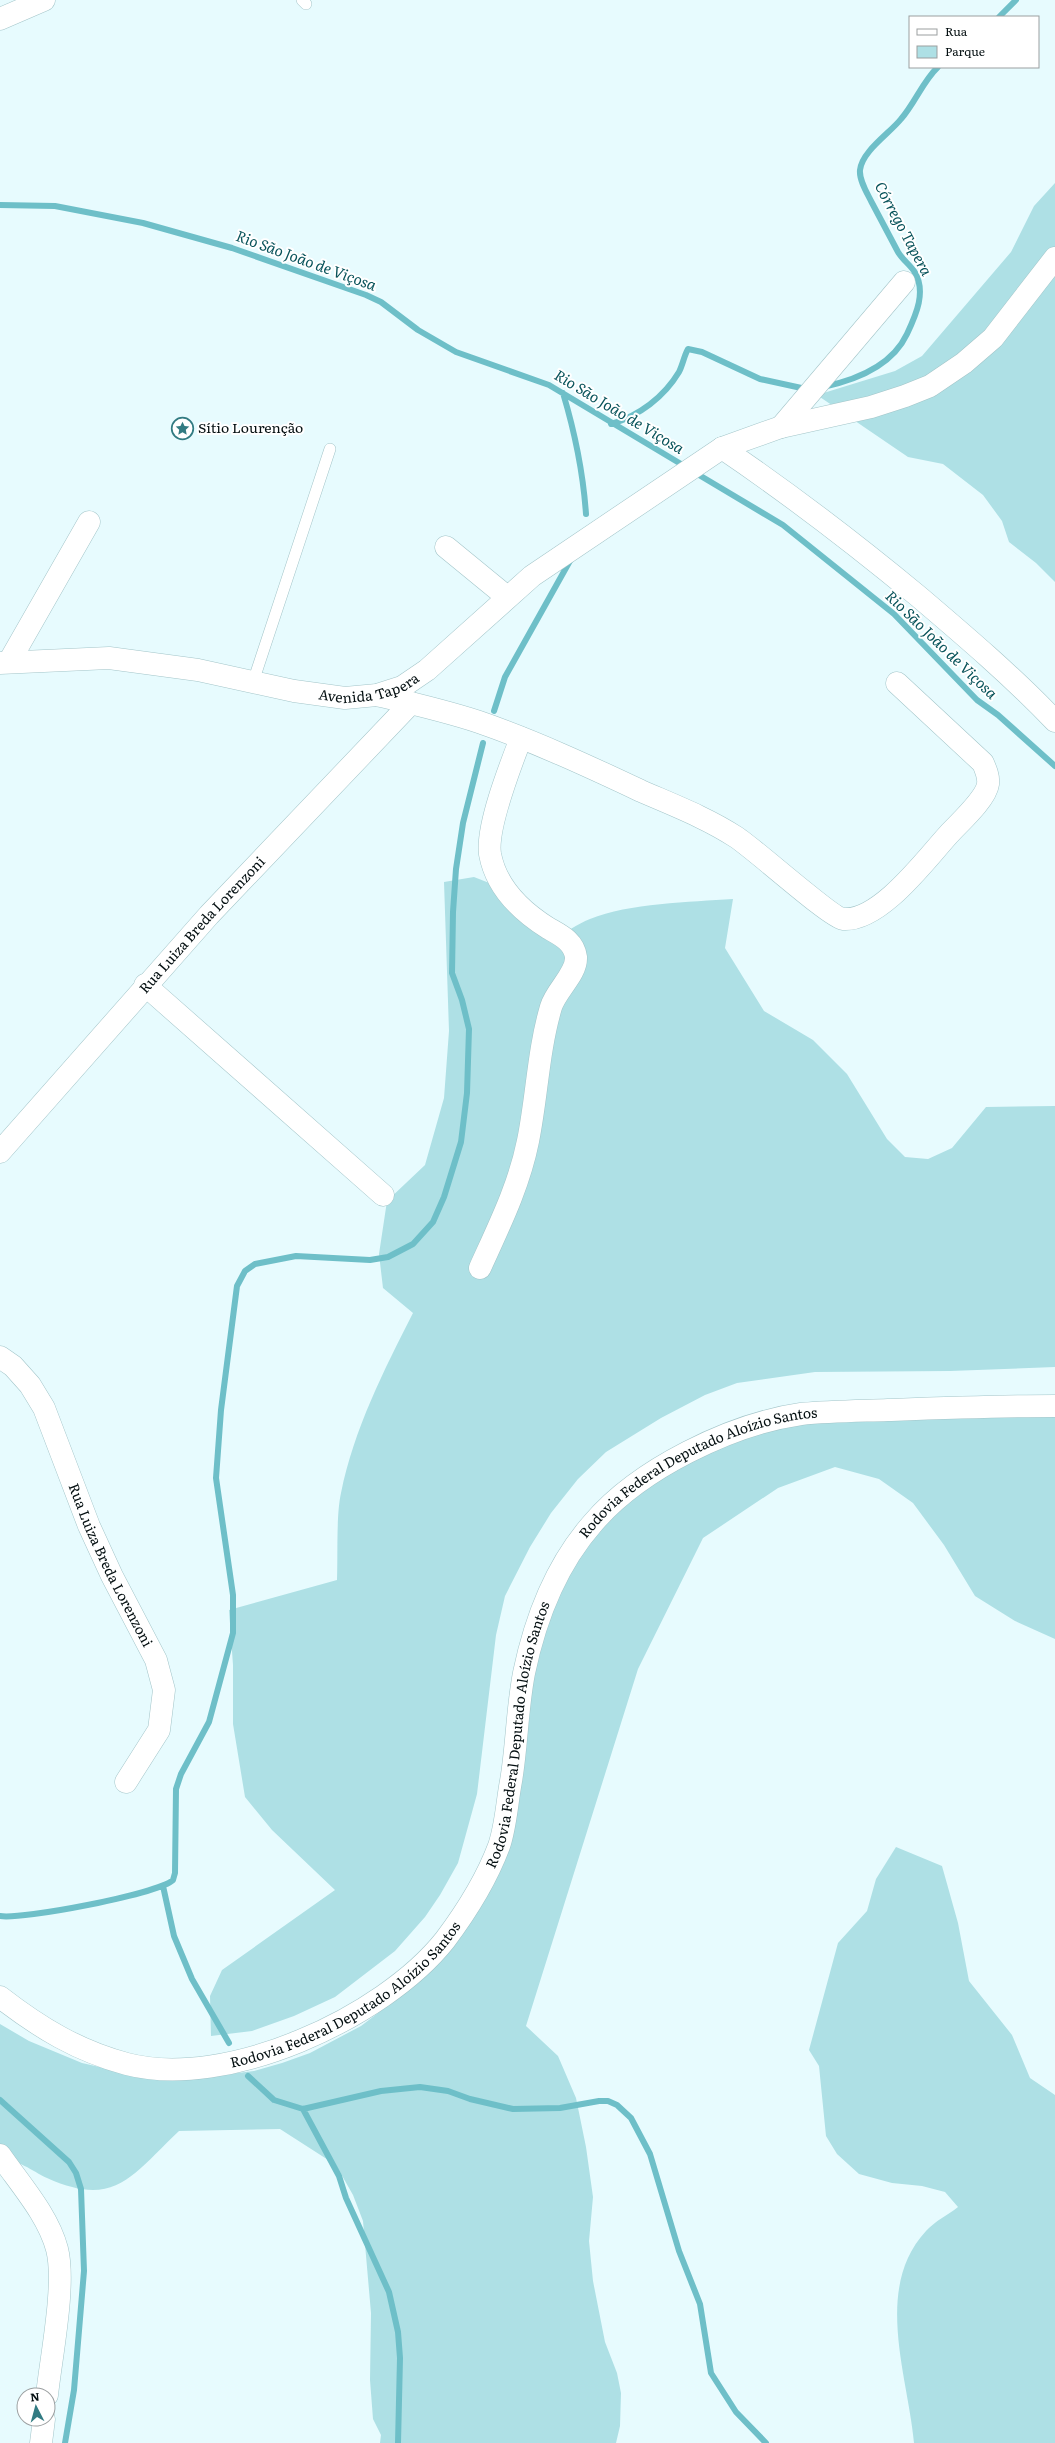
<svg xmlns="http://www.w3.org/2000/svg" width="1055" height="2443" font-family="Literata,serif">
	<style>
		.green { fill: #aee0e5 }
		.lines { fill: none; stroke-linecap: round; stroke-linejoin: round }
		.stream { stroke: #6ebfc8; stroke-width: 6 }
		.lane-casing { stroke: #a3c5c9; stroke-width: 12 }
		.street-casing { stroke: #a3c5c9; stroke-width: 23 }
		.secondary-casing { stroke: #a3c5c9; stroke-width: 23 }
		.highway-casing { stroke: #a3c5c9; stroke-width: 23 }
		.lane { stroke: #fff; stroke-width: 11 }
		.street { stroke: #fff; stroke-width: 22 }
		.secondary { stroke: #fff; stroke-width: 22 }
		.highway { stroke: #fff; stroke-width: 22 }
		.labels { text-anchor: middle; stroke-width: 4; stroke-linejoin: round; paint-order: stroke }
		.poi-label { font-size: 14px; fill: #040f11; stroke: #fff; text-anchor: start }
		.street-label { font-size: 14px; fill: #040f11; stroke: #fff }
		.water-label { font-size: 15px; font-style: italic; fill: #08535a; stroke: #fff }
	</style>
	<rect width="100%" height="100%" fill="#e7fbfe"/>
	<path class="green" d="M1055 183V582L1036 563 1009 542 1002 521 983 495 943 464 908 457 817 395 895 371 922 356 1011 252 1034 206Z
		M474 877 507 890 553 940C565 933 577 924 590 919 629 903 690 902 733 899L725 948 764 1011 813 1040 847 1074 887 1139 905 1157 928 1159 952 1148 986 1107 1055 1106V1367L950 1371 815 1372 737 1383 705 1395 661 1418 606 1452 578 1479 551 1513 530 1547 505 1596 496 1635 477 1794 458 1863 440 1895 425 1917 395 1951 335 1997 294 2016 252 2031 211 2036 210 1996 222 1970 335 1890 272 1830 245 1797 233 1724V1665L229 1610 337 1580C338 1555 336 1516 341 1493 354 1429 384 1370 413 1313L383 1288 379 1254 387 1201 425 1165 444 1098 449 1031 444 882Z
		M1055 1401V1639L1015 1621 975 1596 944 1545 913 1503 879 1479 835 1467 778 1488 703 1538 638 1669 526 2026 558 2056 576 2098 586 2147 593 2197 589 2241 593 2281 605 2342 617 2373 621 2393 620 2426 616 2443H380L381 2435 373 2419 370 2380 371 2313 363 2221 353 2195 336 2165 280 2129 179 2131C132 2175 116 2209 47 2178 32 2171 18 2159 0 2159V2024L29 2041 82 2063 139 2076 197 2078 254 2071 282 2063 310 2053 361 2026 407 1991 428 1971 487 1882 533 1634 580 1536 733 1425Z
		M896 1847 942 1866 958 1923 969 1981 1012 2035 1030 2078 1055 2095V2443H914C908 2376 873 2288 926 2231 935 2221 948 2215 958 2207L945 2192 922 2186 892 2183 859 2174 837 2154 826 2136 819 2066 809 2050 838 1943 867 1911 876 1879Z"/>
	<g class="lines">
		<path class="stream" d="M999 17 1016 0
			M0 205 55 206 143 223 232 248 366 295 381 302 418 330 456 352 549 385 686 467
			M823 387C856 380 892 366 907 334 916 315 927 291 914 271 909 264 902 259 898 252 889 235 880 218 871 201 867 193 859 180 860 170 862 151 890 133 901 119 915 103 923 81 938 67
			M563 393C575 433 583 471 586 514
			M611 424C639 416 664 397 679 372 683 364 684 356 688 349L702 352 760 379 806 389
			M694 472 783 525 894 614 977 700 998 715 1055 766
			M494 711 505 677 571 559
			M163 1886 174 1936 192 1979 229 2043
			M0 1916C21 1920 158 1894 173 1880L175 1873 176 1789 181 1774 209 1722 233 1633V1595L216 1478 221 1410 237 1286 245 1271 255 1264 296 1256 370 1260 388 1257 413 1244 433 1222 444 1197 461 1142 467 1093 469 1029 462 1000 452 973 453 912 456 869 463 823 483 743
			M248 2076 274 2100 303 2109 381 2091 420 2087 448 2091 470 2099 513 2109 560 2108 599 2101H608L617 2105 631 2118 650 2154 679 2251 700 2304 711 2373 736 2412 766 2443
			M0 2100 69 2162 76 2173 81 2189 84 2271 74 2390 65 2443
			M303 2109 339 2176 346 2198 389 2292 398 2332 400 2358 398 2443"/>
		<defs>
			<path id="lane" d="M302 0 306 4
				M253 682 330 449"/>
			<g id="street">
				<path d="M0 19 44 0"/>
				<path d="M781 427 904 282"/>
				<path d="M722 448C790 494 855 544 918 596 965 636 1012 676 1055 721"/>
				<path d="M446 547 507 597"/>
				<path d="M9 662 89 522"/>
				<path d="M377 695C411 703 446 711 479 722 534 741 588 766 641 791 673 805 707 818 736 837 756 850 830 917 843 919 880 922 926 859 949 834 959 823 986 799 988 784 989 777 986 770 983 763L897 683"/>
				<path d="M145 985 383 1195"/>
				<path id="s1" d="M0 1152 209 915 411 703"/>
				<path d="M480 1268C499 1226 519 1186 528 1141 537 1097 538 1051 551 1007 556 990 577 974 576 957 574 941 560 935 548 928 521 911 496 887 490 854 486 827 511 764 521 738"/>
				<path id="s2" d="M0 1357 13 1366 30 1385 44 1408 89 1526 112 1576 156 1660 164 1690 159 1730 126 1782"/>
				<path d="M0 2155C20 2184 48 2215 57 2249 66 2284 51 2357 47 2395"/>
				<path d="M41 2443 44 2419"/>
			</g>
			<g id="secondary">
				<path id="s3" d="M0 663 109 658 198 670 294 691 345 698 377 695 402 687 427 670 532 576 722 448 781 427 871 407 905 396 930 386 964 363 993 338 1055 258"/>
			</g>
			<g id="highway">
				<path id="s4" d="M0 1997C40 2028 78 2051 127 2064 226 2090 383 2018 445 1940 466 1912 487 1878 499 1846 506 1826 507 1802 511 1781 517 1746 517 1709 524 1673 535 1620 556 1565 593 1523 639 1469 731 1424 801 1414 830 1411 859 1411 888 1410 944 1408 999 1406 1055 1406"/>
			</g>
		</defs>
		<use href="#lane" class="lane-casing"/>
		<use href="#street" class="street-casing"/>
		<use href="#secondary" class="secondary-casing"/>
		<use href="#highway" class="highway-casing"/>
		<use href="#lane" class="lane"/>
		<use href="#street" class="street"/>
		<use href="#secondary" class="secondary"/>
		<use href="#highway" class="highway"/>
	</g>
	<defs>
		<symbol id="sight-ring" viewBox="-11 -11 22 22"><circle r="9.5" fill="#fff" stroke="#327b82" stroke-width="1.5"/><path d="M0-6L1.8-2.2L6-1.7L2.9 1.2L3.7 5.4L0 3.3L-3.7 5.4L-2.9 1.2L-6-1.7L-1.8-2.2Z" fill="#327b82"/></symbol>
	</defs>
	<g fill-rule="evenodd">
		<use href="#sight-ring" x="170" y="416" width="25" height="25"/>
	</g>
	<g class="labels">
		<g class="poi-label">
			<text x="198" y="433">Sítio Lourenção</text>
		</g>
		<g class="street-label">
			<text dy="5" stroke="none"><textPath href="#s3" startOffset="374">Avenida Tapera</textPath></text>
			<text dy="5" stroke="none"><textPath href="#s1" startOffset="304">Rua Luiza Breda Lorenzoni</textPath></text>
			<text dy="5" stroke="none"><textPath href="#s4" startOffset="1070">Rodovia Federal Deputado Aloízio Santos</textPath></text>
			<text dy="5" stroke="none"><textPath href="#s2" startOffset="239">Rua Luiza Breda Lorenzoni</textPath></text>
			<text dy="5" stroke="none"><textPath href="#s4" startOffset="722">Rodovia Federal Deputado Aloízio Santos</textPath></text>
			<text dy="5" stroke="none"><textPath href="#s4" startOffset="385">Rodovia Federal Deputado Aloízio Santos</textPath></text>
		</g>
		<g class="water-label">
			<text transform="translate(903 229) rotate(62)" y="5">Córrego Tapera</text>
			<text transform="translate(306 261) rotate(20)" y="5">Rio São João de Viçosa</text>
			<text transform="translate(619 412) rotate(31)" y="5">Rio São João de Viçosa</text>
			<text transform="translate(941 645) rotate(44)" y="5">Rio São João de Viçosa</text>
		</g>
	</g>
	<rect x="909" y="16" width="130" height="52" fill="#ffffff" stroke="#9b9fa0"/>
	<rect x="917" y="29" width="20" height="6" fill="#ffffff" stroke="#9b9fa0"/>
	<text x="945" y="36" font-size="12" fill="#040f11">Rua</text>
	<rect x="917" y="46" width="20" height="12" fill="#aee0e5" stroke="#9b9fa0"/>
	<text x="945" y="56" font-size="12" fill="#040f11">Parque</text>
	<g transform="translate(36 2407) rotate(354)"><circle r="19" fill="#ffffff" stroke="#9b9fa0"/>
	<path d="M0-3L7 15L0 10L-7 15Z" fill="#327b82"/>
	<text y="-6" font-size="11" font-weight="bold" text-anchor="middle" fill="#040f11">N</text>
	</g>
</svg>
